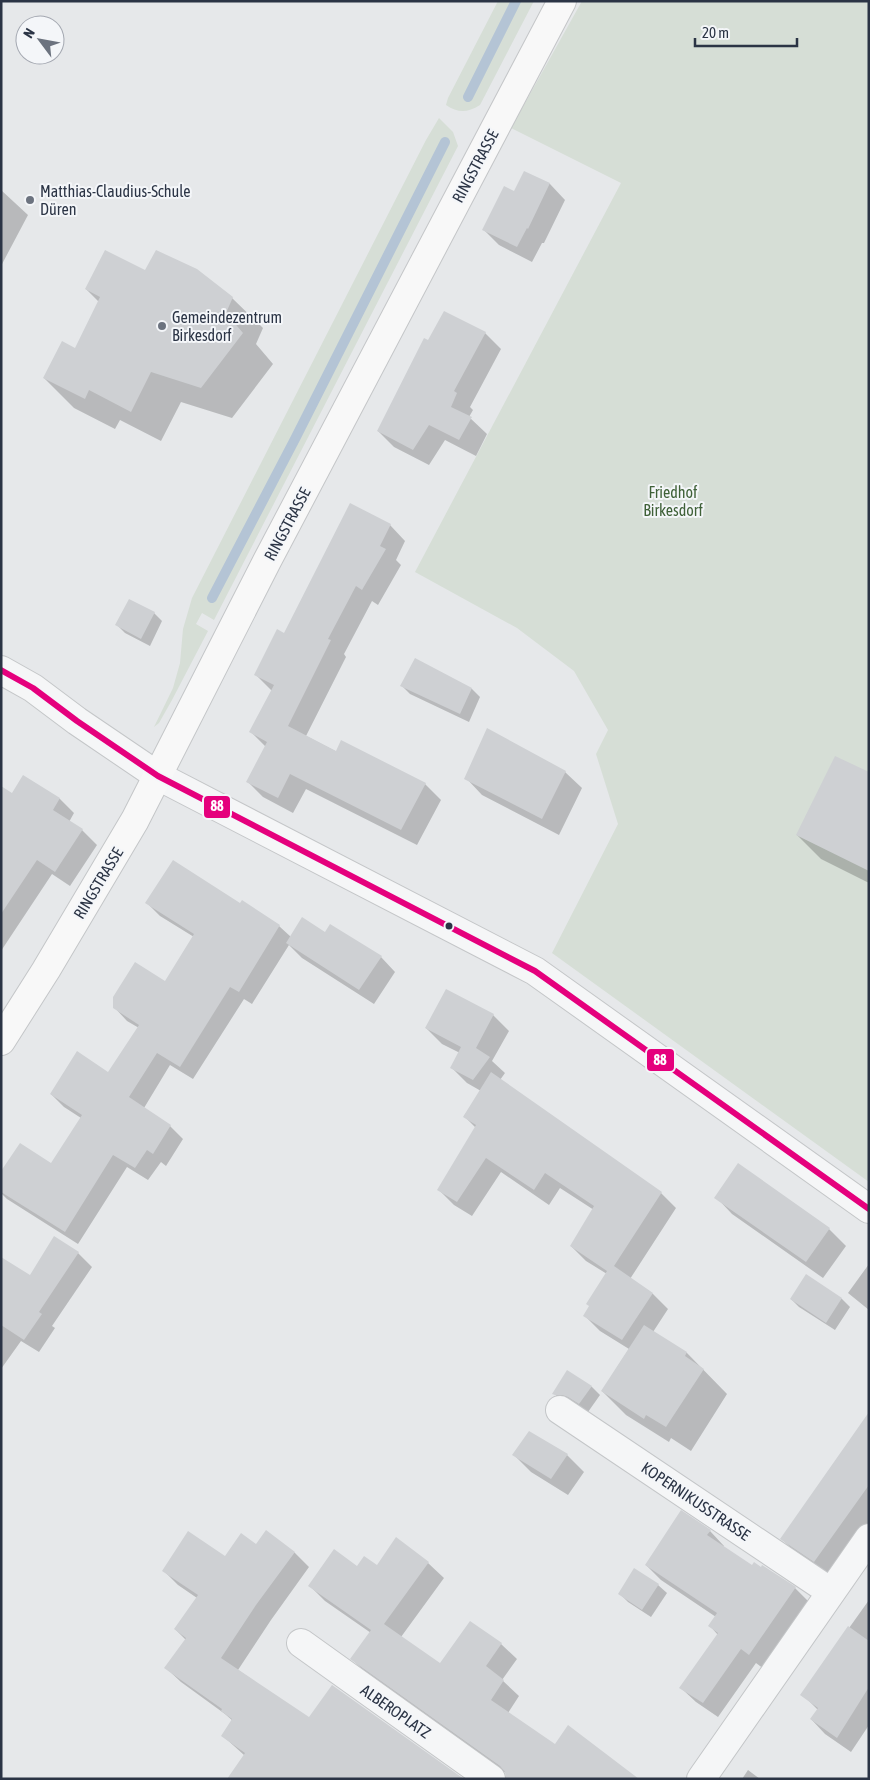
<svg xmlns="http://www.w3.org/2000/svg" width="870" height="1780" font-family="'Asap Condensed',sans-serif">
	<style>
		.green { fill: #d6ded6 }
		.shadow { fill: #0003 }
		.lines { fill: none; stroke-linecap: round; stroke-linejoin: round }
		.stream { stroke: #b4c4d5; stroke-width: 10 }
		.building { fill: #ced0d3 }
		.street-casing { stroke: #c4c6c8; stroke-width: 30 }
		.secondary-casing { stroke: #c4c6c8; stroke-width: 30 }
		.street { stroke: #f5f6f7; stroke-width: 28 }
		.secondary { stroke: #f8f8f8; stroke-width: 28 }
		.bus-1-casing { stroke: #f4f6f9; stroke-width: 10 }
		.bus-1 { stroke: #e5007d; stroke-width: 6 }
		.poi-dot { fill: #6c737f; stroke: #f4f6f9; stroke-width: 2 }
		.bus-dot { fill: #2b3445; stroke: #f4f6f9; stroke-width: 2 }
		.labels { text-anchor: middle; stroke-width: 4; stroke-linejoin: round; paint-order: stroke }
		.street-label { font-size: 16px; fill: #2b3445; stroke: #f4f6f9 }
		.poi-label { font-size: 16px; fill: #2b3445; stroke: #f4f6f9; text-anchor: start }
		.park-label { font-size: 16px; fill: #3f6138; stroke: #f4f6f9 }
		.line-badge { stroke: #f4f6f9; stroke-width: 2 }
		.badge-label { font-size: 14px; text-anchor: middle; font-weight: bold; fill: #fff }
	</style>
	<rect width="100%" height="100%" fill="#e6e8ea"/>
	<path class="green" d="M498 1H534L480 105C467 113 458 113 446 105L448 98Z
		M582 1H869V1182L552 953 618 824 596 754 608 730 574 671 517 628 415 572 621 183 511 128Z
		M439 118 453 132 458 146 214 620 202 613 196 624 208 631 172 700 159 723 154 727 173 688 180 663 183 629 192 598 426 140Z"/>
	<path class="shadow" d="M525 173 550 184 565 200 544 243H542L532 262 499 245 484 230 515 193Z
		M1 190 28 215 1 266Z
		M145 272 232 298 263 328 256 344 273 364 232 418 181 402 161 441 120 420 115 429 74 408 44 378 75 350 99 302 86 289Z
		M485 333 501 349 470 407 473 410 469 417 487 434 476 456 445 440 429 465 394 447 378 431 428 342Z
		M390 525 405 541 396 560 401 565 378 605 372 601 344 654 346 657 306 736 337 752 425 784 441 800 417 845 306 789 293 813 263 797 248 782 266 747 251 732 272 691 255 674 284 635Z
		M154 613 162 621 150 646 125 633 117 625Z
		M415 660 472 689 480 697 469 722 410 694 402 686Z
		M565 772 582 788 559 835 482 795 466 778Z
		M869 774V883L821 859 797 835Z
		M24 777 60 799 74 813 69 822 82 830 97 845 70 886 52 874 1 951V788L12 794Z
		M242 902 279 926 291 937 325 934 381 957 395 972 374 1004 302 958 289 945 252 1004 244 999 193 1079 170 1065 144 1108 170 1126 183 1139 166 1166 161 1162 148 1180 127 1167 78 1244 7 1199 1 1193V1174L52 1164 81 1118 64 1107 51 1094 109 1073 139 1028 127 1021 114 1007 166 982 194 937 160 916 147 903 240 904Z
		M493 1015 509 1031 492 1061 505 1073 500 1080 661 1193 676 1208 630 1279 653 1294 668 1309 653 1332 687 1353 727 1394 691 1451 671 1438 669 1442 626 1415 602 1391 629 1349 600 1331 585 1316 607 1274 586 1261 571 1246 594 1210 560 1188 549 1205 501 1172 472 1216 454 1205 439 1190 476 1128 464 1116 481 1091 467 1083 452 1068 460 1053 442 1044 426 1028Z
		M716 1197 829 1229 846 1246 823 1278 732 1214Z
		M54 1238 78 1253 92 1267 52 1326 55 1328 39 1352 21 1341 1 1369V1258L30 1277Z
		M869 1264V1310L848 1293Z
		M806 1276 842 1299 850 1307 835 1330 799 1307 791 1299Z
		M568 1372 592 1387 600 1395 588 1412 578 1405 562 1402 554 1393Z
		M869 1414V1524L831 1578 799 1556 782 1539Z
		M514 1455H567L584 1472 568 1495 531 1472Z
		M710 1531 724 1546 723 1547 752 1566 761 1569 763 1567 795 1588 810 1603 764 1669 756 1663 718 1717 696 1702 681 1688 718 1635 710 1626 716 1617 661 1580 646 1565Z
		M266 1532 295 1553 309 1567 271 1620 238 1670 309 1719 462 1779 244 1755 223 1736 233 1721 225 1714 181 1682 166 1668 186 1640 175 1629 197 1598 178 1585 164 1571 226 1558 257 1546Z
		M428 1563 444 1578 401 1637 441 1665 471 1623 501 1644 517 1659 502 1680 519 1696 508 1713 555 1746 507 1774 367 1674 352 1659 371 1633 325 1601 310 1586 357 1567Z
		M658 1585 667 1593 651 1617 628 1602 620 1594Z
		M869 1600V1725L851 1752 825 1734 811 1719 818 1710 802 1694Z
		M748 1770 760 1779H742Z"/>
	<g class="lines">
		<path class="stream" d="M468 97 516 1
			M212 598 295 439 445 142"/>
	</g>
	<path class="building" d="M524 171 550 183 528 229 527 228 517 247 482 230 504 186 514 191Z
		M105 250 145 270 156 250 197 269 233 297 226 313 243 333 201 388 151 372 131 412 89 390 85 399 43 378 62 341 75 348 100 297 85 289Z
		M444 311 486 332 454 391 457 393 451 407 472 417 459 440 429 425 413 450 377 431 424 338 428 340Z
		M350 503 391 524 380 546 386 549 362 590 356 586 328 639 331 640 288 726 336 751 341 740 426 783 401 830 290 774 278 798 246 782 267 742 249 732 274 685 254 675 277 629 284 633Z
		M129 599 155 612 141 639 115 625Z
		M415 658 472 688 460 714 400 686Z
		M487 728 566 771 542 819 464 779Z
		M835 756 869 772V871L796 835Z
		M23 775 60 798 53 810 83 829 55 872 37 860 1 914V786L12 793Z
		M173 860 240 903 242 900 280 925 239 992 230 987 180 1067 157 1053 129 1097 171 1125 153 1154 147 1150 135 1168 113 1155 65 1232 1 1192V1171L20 1143 51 1163 82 1115 50 1094 77 1051 108 1072 139 1025 113 1008V997L135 962 165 981 194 934 145 903Z
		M302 917 325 932 330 924 382 956 359 990 286 943Z
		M446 989 494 1014 476 1048 490 1057 473 1080 450 1068 461 1047 425 1028Z
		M491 1072 662 1192 614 1266 653 1293 622 1340 583 1316 589 1306 586 1304 607 1271 570 1246 594 1206 545 1173 534 1190 486 1158 457 1202 437 1190 476 1125 463 1117Z
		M738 1163 830 1228 806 1262 714 1198Z
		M54 1236 79 1252 39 1312 42 1314 24 1340 1 1325V1257L30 1275Z
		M806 1274 842 1298 826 1323 790 1299Z
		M644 1325 687 1352 685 1356 704 1369 666 1427 646 1415 644 1419 601 1391Z
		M567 1370 592 1386 579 1404 568 1397 562 1395H555L552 1394Z
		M869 1412V1485L814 1562 780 1539Z
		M529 1431 568 1454 551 1479 512 1455Z
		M681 1510 711 1530 707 1535 752 1565 754 1562 761 1567 762 1565 796 1587 749 1655 741 1649 703 1703 679 1688 718 1633 708 1626 717 1613 645 1565Z
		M266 1530 295 1552 256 1605 221 1658 309 1717 332 1685 464 1779H227L245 1753 221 1736 232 1719 221 1711 222 1709 164 1668 186 1638 174 1629 198 1595 162 1571 188 1531 225 1556 241 1533 256 1544Z
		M396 1537 429 1562 384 1624 440 1663 470 1621 502 1643 486 1666 504 1680 491 1700 555 1744 568 1725 639 1779H506L505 1772 500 1766 350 1659 371 1630 308 1586 334 1549 357 1566 364 1556 377 1565Z
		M634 1568 659 1584 642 1610 618 1594Z
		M848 1626 869 1641V1687L837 1738 810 1719 818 1708 800 1695Z"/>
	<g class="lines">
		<defs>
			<path id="street" d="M1 670 33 688 77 721 158 776 535 971 869 1209
				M560 1410 831 1592
				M301 1643 491 1779
				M701 1779 869 1538"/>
			<path id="secondary" d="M1 1041 46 970 135 820 267 561 562 1"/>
		</defs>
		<use href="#street" class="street-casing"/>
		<use href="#secondary" class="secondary-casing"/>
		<use href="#street" class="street"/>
		<use href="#secondary" class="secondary"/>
		<defs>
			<path id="bus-1" d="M1 670 33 688 77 721 158 776 535 971 869 1209"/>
		</defs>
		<use href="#bus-1" class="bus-1-casing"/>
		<use href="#bus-1" class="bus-1"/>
	</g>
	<g class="poi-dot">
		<circle cx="30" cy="200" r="5"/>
		<circle cx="162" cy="326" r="5"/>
	</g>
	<circle class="bus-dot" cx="449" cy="926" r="4.5"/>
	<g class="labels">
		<g class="street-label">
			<text transform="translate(475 166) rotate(-62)" y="6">RINGSTRASSE</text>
			<text transform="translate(287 524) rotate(-62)" y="6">RINGSTRASSE</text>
			<text transform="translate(98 883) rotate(-59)" y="6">RINGSTRASSE</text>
			<text transform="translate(696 1501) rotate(34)" y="6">KOPERNIKUSSTRASSE</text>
			<text transform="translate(396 1711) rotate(35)" y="6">ALBEROPLATZ</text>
		</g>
		<g class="poi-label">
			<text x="40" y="197">Matthias-Claudius-Schule<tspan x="40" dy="18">Düren</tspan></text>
			<text x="172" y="323">Gemeindezentrum<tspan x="172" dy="18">Birkesdorf</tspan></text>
		</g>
		<g class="park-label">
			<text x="673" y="498">Friedhof<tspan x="673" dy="18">Birkesdorf</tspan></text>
		</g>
	</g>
	<g class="line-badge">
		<rect x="203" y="795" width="28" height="24" rx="5" fill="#e5007d"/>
		<rect x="646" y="1048" width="29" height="24" rx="5" fill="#e5007d"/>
	</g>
	<g class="badge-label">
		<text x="217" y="811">88</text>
		<text x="660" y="1065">88</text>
	</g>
	<rect width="870" height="1780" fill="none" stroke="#2b3445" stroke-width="5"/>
	<g transform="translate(40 40) rotate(302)"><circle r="24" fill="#f4f6f9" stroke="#a4a8b1"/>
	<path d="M0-4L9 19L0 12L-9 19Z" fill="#6c737f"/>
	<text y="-8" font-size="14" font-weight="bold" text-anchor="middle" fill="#2b3445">N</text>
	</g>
	<path d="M695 38v8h102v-8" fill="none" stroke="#2b3445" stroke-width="2.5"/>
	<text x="702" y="38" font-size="15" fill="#2b3445" stroke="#f4f6f9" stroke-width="4" paint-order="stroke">20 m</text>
</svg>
